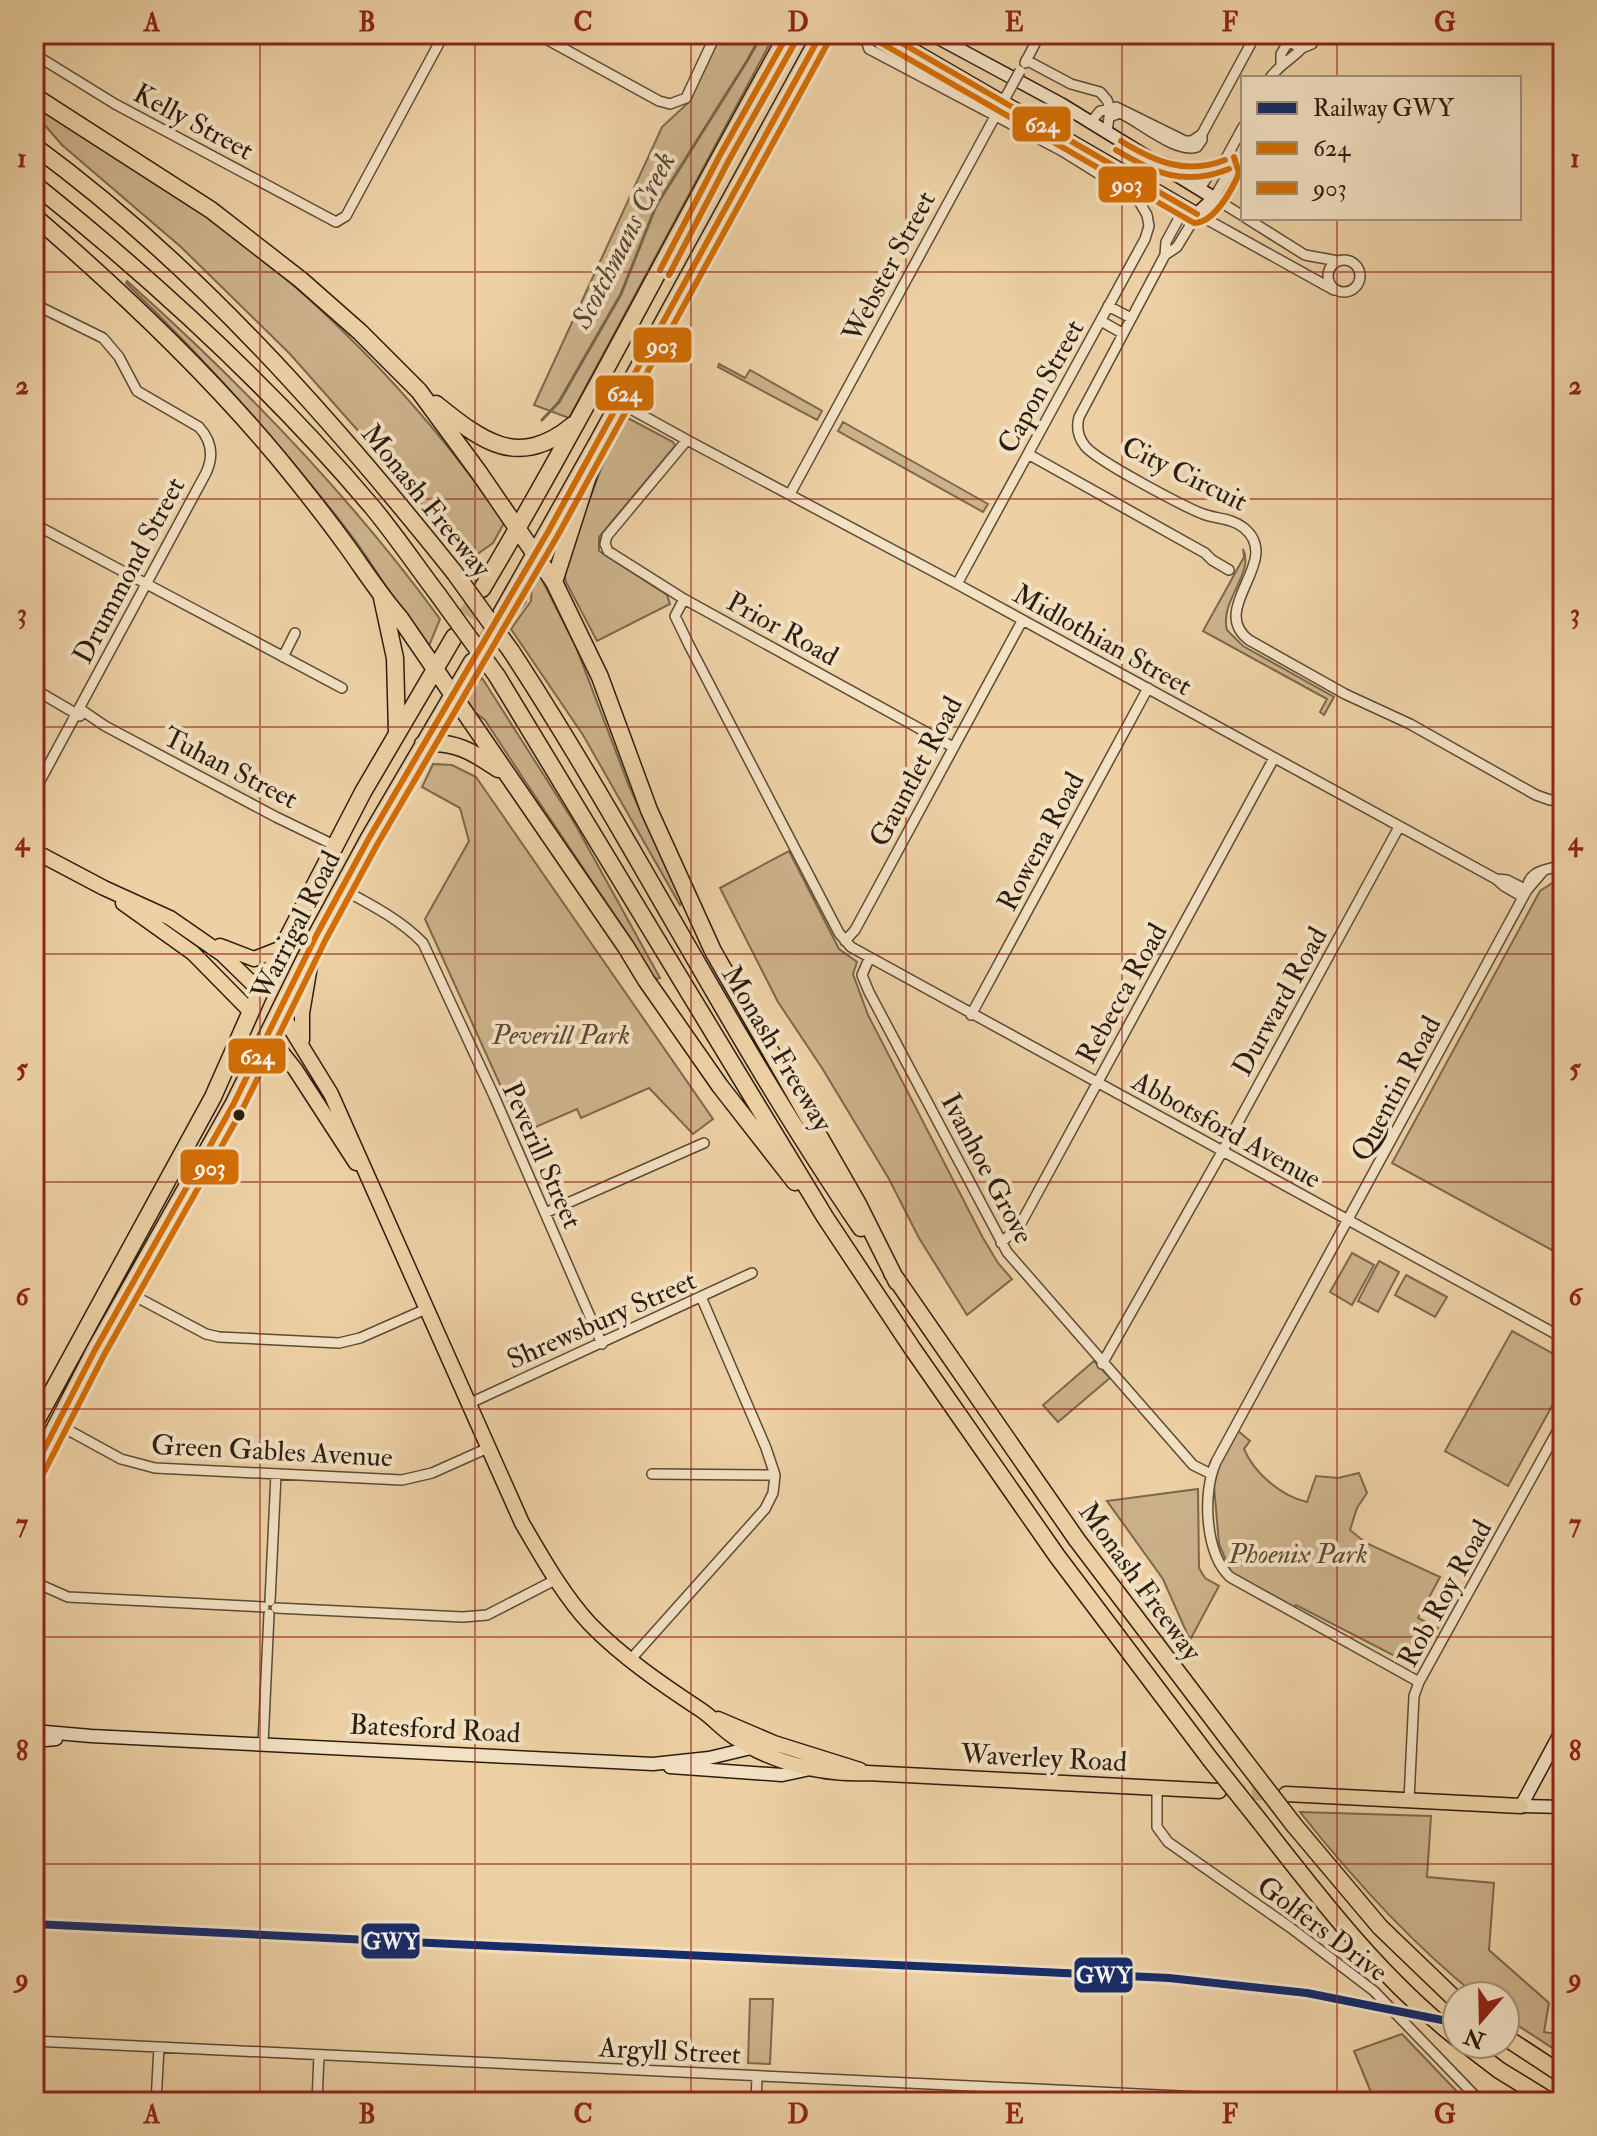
<svg xmlns="http://www.w3.org/2000/svg" width="1597" height="2136" font-family="'IM FELL Double Pica',serif">
	<style>
		.green { fill: #ccb28b; stroke: #7c684c; stroke-width: 2 }
		.lines { fill: none; stroke-linecap: round; stroke-linejoin: round }
		.stream { stroke: #78644a; stroke-width: 3 }
		.primary-tunnel { stroke: #c6ad87; stroke-width: 14; stroke-dasharray: 14 7; stroke-linecap: butt }
		.highway-tunnel { stroke: #c6ad87; stroke-width: 16; stroke-dasharray: 16 8; stroke-linecap: butt }
		.street-casing { stroke: #5c4a34; stroke-width: 12 }
		.secondary-casing { stroke: #2c1d0e; stroke-width: 15 }
		.primary-casing { stroke: #2c1d0e; stroke-width: 17 }
		.highway-casing { stroke: #2c1d0e; stroke-width: 19 }
		.street { stroke: #f3e1c4; stroke-width: 9 }
		.secondary { stroke: #f3e1c4; stroke-width: 12 }
		.primary { stroke: #edd1a5; stroke-width: 14 }
		.highway { stroke: #edd1a5; stroke-width: 16 }
		.street-bridge-casing { stroke: #5c4a34; stroke-width: 12; stroke-linecap: butt }
		.highway-bridge-casing { stroke: #2c1d0e; stroke-width: 19; stroke-linecap: butt }
		.street-bridge { stroke: #f3e1c4; stroke-width: 9 }
		.highway-bridge { stroke: #edd1a5; stroke-width: 16 }
		.bus-1-casing { stroke: #f3e1c4; stroke-width: 12 }
		.bus-2-casing { stroke: #f3e1c4; stroke-width: 12 }
		.bus-1 { stroke: #d56e03; stroke-width: 6 }
		.bus-2 { stroke: #d56e03; stroke-width: 6 }
		.rail-1-casing { stroke: #f3e1c4; stroke-width: 14 }
		.rail-1 { stroke: #152c6b; stroke-width: 8 }
		.grid { fill: none; stroke: #8f2418; stroke-width: 2; stroke-opacity: 0.55 }
		.bus-dot { fill: #2c1d0e; stroke: #f3e1c4; stroke-width: 3 }
		.labels { text-anchor: middle; stroke-width: 8; stroke-linejoin: round; paint-order: stroke }
		.street-label { font-size: 28px; fill: #2c1d0e; stroke: #f3e1c4 }
		.park-label { font-size: 28px; font-style: italic; fill: #5c4a34; stroke: #f3e1c4 }
		.water-label { font-size: 30px; font-style: italic; fill: #584731; stroke: #f3e1c4 }
		.line-badge { stroke: #f3e1c4; stroke-width: 3 }
		.badge-label { font-size: 22px; text-anchor: middle; font-weight: bold; fill: #fff }
		.neatline { fill: none; stroke: #8f2418; stroke-width: 3 }
		.grid-label { font-size: 26px; text-anchor: middle; font-weight: bold; fill: #8f2418 }
	</style>
	<rect width="100%" height="100%" fill="#edd1a5"/>
	<filter id="stains"><feTurbulence type="fractalNoise" baseFrequency=".0025" numOctaves="4"/><feColorMatrix values="0 0 0 0 .2 0 0 0 0 .09 0 0 0 0 .02 0 0 0 .5 -.17"/></filter>
	<radialGradient id="worn" r=".72"><stop offset=".6" stop-color="#630" stop-opacity="0"/><stop offset="1" stop-color="#630" stop-opacity=".3"/></radialGradient>
	<path class="green" d="M721 34H775L569 418 534 405 662 127 688 103Z
		M34 104C85 137 138 169 188 203 309 286 422 402 504 523L493 543 479 553 470 572 438 525 400 478 290 354 181 247 62 145 42 122 34 119Z
		M127 281C241 383 349 494 440 619L429 646C398 611 377 568 348 531 280 443 205 359 126 283Z
		M719 364 745 378 750 370 822 411 817 420 718 367Z
		M624 416 673 442 675 446 599 537V551L667 595 670 604 597 641 566 582 563 569 614 435Z
		M843 422 988 504 983 512 838 431Z
		M1243 549C1255 573 1219 601 1227 630L1243 646 1334 697 1324 715 1320 712 1327 699 1203 631 1244 557Z
		M539 574 576 647 629 786 682 902 680 905 583 735 511 629 531 601 532 584Z
		M526 586V602L509 625 505 619Z
		M482 678 575 824 660 978 655 979C641 968 637 947 626 932 579 862 531 791 485 720L473 711 464 698 469 690Z
		M433 764 452 765 476 777 713 1119 693 1134 649 1088 581 1118 577 1109 522 1133 425 919 469 841 460 808 422 787Z
		M789 851 839 949 857 962 853 974 868 1015 983 1238 998 1263 1012 1279 967 1315 919 1238 889 1179 822 1068 778 1002 720 888Z
		M1563 876V1256L1392 1163 1540 891Z
		M1352 1253 1374 1265 1352 1305 1330 1292Z
		M1379 1261 1399 1272 1378 1312 1358 1301Z
		M1406 1275 1447 1297 1435 1317 1395 1295Z
		M1512 1331 1563 1359V1386L1508 1486 1445 1451Z
		M1094 1361 1110 1378 1058 1422 1043 1405Z
		M1237 1430 1250 1441 1244 1449C1254 1473 1281 1496 1307 1502L1316 1476 1338 1478 1359 1473 1367 1493 1357 1508 1350 1530 1366 1543 1440 1577 1418 1618 1438 1628 1416 1667 1296 1605 1292 1609 1233 1577 1219 1544 1213 1475Z
		M1198 1489 1199 1568 1205 1578 1219 1586 1190 1640 1163 1579 1107 1501Z
		M1300 1812 1431 1816 1427 1877 1494 1883 1489 1950 1549 2003 1544 2032 1563 2035V2055L1505 2017V1996H1477C1411 1943 1353 1879 1300 1812Z
		M750 1999H773L770 2064 748 2063Z
		M1402 2034 1467 2102H1375L1354 2051Z"/>
	<g class="lines">
		<path class="stream" d="M542 420 559 402 621 294 656 206 747 61 756 45 753 34"/>
		<path class="primary-tunnel" d="M1231 1792 1278 1794"/>
		<path class="highway-tunnel" d="M454 636 481 590
			M473 660 500 615"/>
		<defs>
			<path id="street" d="M537 34 659 101 670 104 686 98 716 34
				M864 34 869 49 1062 151 1131 194 1140 203 1147 215 1149 226 1145 239 957 584
				M1289 34 1293 44 1302 48 1312 44 1315 34
				M34 54 115 104 336 222 346 216 444 34
				M1026 60 1071 84 1100 92 1107 100 1111 112
				M1025 63 1040 34
				M1281 64V54L1290 39
				M1270 78C1279 65 1291 60 1302 48
				M1091 122 1100 111 1116 107 1185 141H1192L1202 134
				M1107 132 1109 117 1120 113C1140 122 1176 154 1197 147L1202 140V134L1256 34
				M1225 160 1229 172 1214 198 1243 216
				M1225 160 1243 127
				M1160 161C1187 169 1198 173 1225 160
				M1199 190 1215 165
				M1185 207 1166 242 1165 255 1079 417C1076 428 1078 437 1085 446 1097 461 1183 506 1203 514 1217 519 1232 518 1244 528 1284 561 1207 608 1249 640L1345 694 1410 724 1536 795 1550 800 1563 799
				M1246 218 1305 255 1338 261
				M1165 255 1177 247 1197 214 1334 290
				M1328 276a16 16 0 1 1 32 0a16 16 0 1 1-32 0Z
				M34 304 103 338 119 357 137 391 199 427C212 441 214 456 206 473L34 792
				M1108 306 1131 318
				M1101 321 1122 333
				M620 403 687 440
				M1028 454 1205 553 1212 560 1229 570
				M790 494 998 111
				M34 524 342 688
				M684 599 675 616 689 645 839 933 851 947 1563 1338
				M283 657 295 633
				M34 689 80 716
				M77 712 83 711 105 726 276 817 336 846
				M953 747 684 599 608 551 605 544 607 536 687 440 957 584 1496 879 1504 886 1523 897
				M1496 879 1507 880 1527 890
				M342 889C370 904 401 920 423 943L494 1096 602 1344
				M1527 890C1528 870 1546 870 1563 865
				M845 941 855 930 1022 621
				M869 959 862 975 869 992 1007 1252 1193 1465 1211 1474
				M971 1015 1148 688
				M545 1213 704 1143
				M1001 1243 1020 1225 1274 758
				M127 1292 206 1334 219 1337 339 1343 360 1338 426 1309
				M1102 1364 1222 1152 1399 827
				M468 1404 752 1273
				M57 1424 121 1459 155 1468 402 1480 432 1473 488 1448
				M652 1474 775 1475
				M34 1582 68 1597 264 1607
				M270 1601 276 1474
				M276 1608 463 1617 487 1615 557 1579
				M631 1659 765 1509 773 1493 775 1475 766 1448 702 1299
				M1419 1682 1230 1577C1205 1553 1202 1493 1216 1462L1527 890 1544 870
				M263 1744 269 1614
				M1157 1788V1827L1168 1842 1291 1928 1374 1991 1481 2102
				M1409 1800 1414 1696 1419 1682 1563 1421
				M1561 2018 1563 2007
				M34 2041 1305 2102
				M156 2102 159 2047
				M317 2102 319 2055
				M756 2102 757 2076"/>
			<path id="secondary" d="M886 34 1197 214 1214 198 1061 104 931 34
				M1563 1728 1521 1806 1563 1807
				M34 1731 91 1736 653 1764 709 1758 755 1747
				M34 1741 56 1739
				M670 1767 782 1775 810 1769"/>
			<path id="primary" d="M34 851 104 888 170 918 222 954 260 991
				M123 903 193 953 251 1012
				M220 946 254 959 282 948
				M280 1011 331 1094 522 1523C542 1557 563 1595 590 1624 622 1657 663 1685 701 1710 713 1718 722 1729 734 1737 772 1763 822 1775 867 1773L1219 1791
				M268 1035 295 1069 356 1163
				M302 1040V1013L312 954
				M718 1719 774 1743 860 1770
				M1286 1794 1521 1806"/>
			<path id="highway" d="M34 96 211 210 301 280 360 332 419 391 480 474 554 582 600 677 649 810 713 951 858 1204 897 1282
				M34 146C195 264 330 417 454 572
				M34 184C156 282 272 388 373 508 396 536 417 567 439 596
				M34 216C121 291 205 370 279 459 302 487 325 516 346 545 364 570 380 595 400 618L626 947 646 980 720 1086 795 1182
				M436 404C482 441 518 470 573 425
				M554 582 590 470
				M482 589C590 407 684 218 788 34
				M382 598 395 658 397 732
				M501 614 596 445 821 34
				M511 651C634 839 733 1042 861 1228
				M497 676 825 1217 912 1348 1057 1556 1210 1759
				M423 744C454 740 473 752 498 769
				M892 1273 1077 1540 1244 1760
				M34 1425 213 1097 260 991 363 792 454 637
				M34 1469 95 1350 233 1105 317 934 369 838 472 662
				M1261 1823C1321 1900 1380 1977 1457 2038
				M1294 1825 1380 1927 1457 2001
				M1505 2037 1563 2075
				M1465 2044 1499 2070 1551 2102"/>
		</defs>
		<use href="#street" class="street-casing"/>
		<use href="#secondary" class="secondary-casing"/>
		<use href="#primary" class="primary-casing"/>
		<use href="#highway" class="highway-casing"/>
		<use href="#street" class="street"/>
		<use href="#secondary" class="secondary"/>
		<use href="#primary" class="primary"/>
		<use href="#highway" class="highway"/>
		<defs>
			<path id="street-bridge" d="M998 111 1020 71"/>
			<path id="highway-bridge" d="M454 572 511 651
				M439 596 497 676
				M1210 1759 1261 1823
				M1244 1760 1294 1825"/>
		</defs>
		<use href="#street-bridge" class="street-bridge-casing"/>
		<use href="#highway-bridge" class="highway-bridge-casing"/>
		<use href="#street-bridge" class="street-bridge"/>
		<use href="#highway-bridge" class="highway-bridge"/>
		<defs>
			<path id="bus-1" d="M886 34 1197 214
				M1121 141C1155 162 1186 175 1225 160
				M660 270 720 155 788 34
				M34 1469 95 1350 233 1105 317 934 369 838 549 530 821 34"/>
			<path id="bus-2" d="M881 43 1194 223C1214 223 1232 190 1239 173L1234 157
				M1116 150C1154 173 1184 187 1229 169
				M669 275 729 160 797 39
				M43 1474 104 1355 242 1110 326 939 378 843 558 535 830 39"/>
		</defs>
		<use href="#bus-1" class="bus-1-casing"/>
		<use href="#bus-2" class="bus-2-casing"/>
		<use href="#bus-1" class="bus-1"/>
		<use href="#bus-2" class="bus-2"/>
		<defs>
			<path id="rail-1" d="M34 1924 1169 1978 1307 1993 1457 2023"/>
		</defs>
		<use href="#rail-1" class="rail-1-casing"/>
		<use href="#rail-1" class="rail-1"/>
	</g>
	<path class="grid" d="M260 34V2102M475 34V2102M691 34V2102M906 34V2102M1122 34V2102M1337 34V78M1337 218V2102M34 272H1563M34 499H1563M34 727H1563M34 954H1563M34 1182H1563M34 1409H1563M34 1637H1563M34 1864H1563"/>
	<circle class="bus-dot" cx="239" cy="1115" r="7"/>
	<g class="labels">
		<g class="street-label">
			<text transform="translate(194 121) rotate(28)" y="10">Kelly Street</text>
			<text transform="translate(888 266) rotate(-62)" y="10">Webster Street</text>
			<text transform="translate(1040 386) rotate(-61)" y="10">Capon Street</text>
			<text transform="translate(1185 473) rotate(26)" y="10">City Circuit</text>
			<text transform="translate(427 500) rotate(51)" y="10">Monash Freeway</text>
			<text transform="translate(128 570) rotate(-62)" y="10">Drummond Street</text>
			<text transform="translate(783 628) rotate(29)" y="10">Prior Road</text>
			<text transform="translate(1103 639) rotate(29)" y="10">Midlothian Street</text>
			<text transform="translate(231 767) rotate(27)" y="10">Tuhan Street</text>
			<text transform="translate(915 771) rotate(-62)" y="10">Gauntlet Road</text>
			<text transform="translate(1040 841) rotate(-62)" y="10">Rowena Road</text>
			<text transform="translate(295 925) rotate(-63)" y="10">Warrigal Road</text>
			<text transform="translate(1121 993) rotate(-61)" y="10">Rebecca Road</text>
			<text transform="translate(1279 1001) rotate(-61)" y="10">Durward Road</text>
			<text transform="translate(778 1048) rotate(59)" y="10">Monash Freeway</text>
			<text transform="translate(1395 1088) rotate(-62)" y="10">Quentin Road</text>
			<text transform="translate(1227 1129) rotate(29)" y="10">Abbotsford Avenue</text>
			<text transform="translate(543 1155) rotate(66)" y="10">Peverill Street</text>
			<text transform="translate(988 1168) rotate(62)" y="10">Ivanhoe Grove</text>
			<text transform="translate(601 1319) rotate(-24)" y="10">Shrewsbury Street</text>
			<text transform="translate(272 1450) rotate(3)" y="10">Green Gables Avenue</text>
			<text transform="translate(1141 1581) rotate(54)" y="10">Monash Freeway</text>
			<text transform="translate(1444 1593) rotate(-61)" y="10">Rob Roy Road</text>
			<text transform="translate(435 1728) rotate(3)" y="10">Batesford Road</text>
			<text transform="translate(1044 1757) rotate(3)" y="10">Waverley Road</text>
			<text transform="translate(1323 1928) rotate(37)" y="10">Golfers Drive</text>
			<text transform="translate(670 2050) rotate(3)" y="10">Argyll Street</text>
		</g>
		<g class="park-label">
			<text x="561" y="1044">Peverill Park</text>
			<text x="1298" y="1563">Phoenix Park</text>
		</g>
		<g class="water-label">
			<text transform="translate(623 240) rotate(-63)" y="10">Scotchmans Creek</text>
		</g>
	</g>
	<g class="line-badge">
		<rect x="1011" y="105" width="61" height="38" rx="8" fill="#d56e03"/>
		<rect x="1097" y="165" width="61" height="39" rx="8" fill="#d56e03"/>
		<rect x="632" y="326" width="61" height="38" rx="8" fill="#d56e03"/>
		<rect x="594" y="374" width="61" height="38" rx="8" fill="#d56e03"/>
		<rect x="227" y="1037" width="60" height="38" rx="8" fill="#d56e03"/>
		<rect x="179" y="1148" width="61" height="38" rx="8" fill="#d56e03"/>
		<rect x="360" y="1922" width="61" height="38" rx="8" fill="#152c6b"/>
		<rect x="1073" y="1956" width="61" height="38" rx="8" fill="#152c6b"/>
	</g>
	<g class="badge-label">
		<text x="1042" y="132">624</text>
		<text x="1127" y="192">903</text>
		<text x="662" y="353">903</text>
		<text x="624" y="401">624</text>
		<text x="257" y="1064">624</text>
		<text x="210" y="1175">903</text>
		<text x="391" y="1949">GWY</text>
		<text x="1104" y="1983">GWY</text>
	</g>
	<rect width="1597" height="2136" fill="none" stroke="#edd1a5" stroke-width="88"/>
	<rect x="1241" y="76" width="280" height="144" fill="#f3e1c4" stroke="#a3937b" stroke-width="2"/>
	<rect x="1257" y="102" width="40" height="12" fill="#152c6b" stroke="#a3937b" stroke-width="2"/>
	<text x="1313" y="116" font-size="24" fill="#2c1d0e">Railway GWY</text>
	<rect x="1257" y="142" width="40" height="12" fill="#d56e03" stroke="#a3937b" stroke-width="2"/>
	<text x="1313" y="156" font-size="24" fill="#2c1d0e">624</text>
	<rect x="1257" y="182" width="40" height="12" fill="#d56e03" stroke="#a3937b" stroke-width="2"/>
	<text x="1313" y="196" font-size="24" fill="#2c1d0e">903</text>
	<g transform="translate(1481 2020) rotate(200)"><circle r="38" fill="#f3e1c4" stroke="#a3937b" stroke-width="2"/>
	<path d="M0-6L14 30L0 20L-14 30Z" fill="#8f2418"/>
	<text y="-12" font-size="22" font-weight="bold" text-anchor="middle" fill="#2c1d0e">N</text>
	</g>
	<rect x="44" y="44" width="1509" height="2048" class="neatline"/>
	<g class="grid-label">
		<text x="152" y="31">A</text>
		<text x="367" y="31">B</text>
		<text x="583" y="31">C</text>
		<text x="798" y="31">D</text>
		<text x="1014" y="31">E</text>
		<text x="1230" y="31">F</text>
		<text x="1445" y="31">G</text>
		<text x="22" y="167">1</text>
		<text x="1575" y="167">1</text>
		<text x="22" y="394">2</text>
		<text x="1575" y="394">2</text>
		<text x="22" y="622">3</text>
		<text x="1575" y="622">3</text>
		<text x="22" y="850">4</text>
		<text x="1575" y="850">4</text>
		<text x="22" y="1077">5</text>
		<text x="1575" y="1077">5</text>
		<text x="22" y="1305">6</text>
		<text x="1575" y="1305">6</text>
		<text x="22" y="1532">7</text>
		<text x="1575" y="1532">7</text>
		<text x="22" y="1760">8</text>
		<text x="1575" y="1760">8</text>
		<text x="22" y="1987">9</text>
		<text x="1575" y="1987">9</text>
		<text x="152" y="2123">A</text>
		<text x="367" y="2123">B</text>
		<text x="583" y="2123">C</text>
		<text x="798" y="2123">D</text>
		<text x="1014" y="2123">E</text>
		<text x="1230" y="2123">F</text>
		<text x="1445" y="2123">G</text>
	</g>
	<rect width="100%" height="100%" filter="url(#stains)"/>
	<rect width="100%" height="100%" fill="url(#worn)"/>
</svg>
